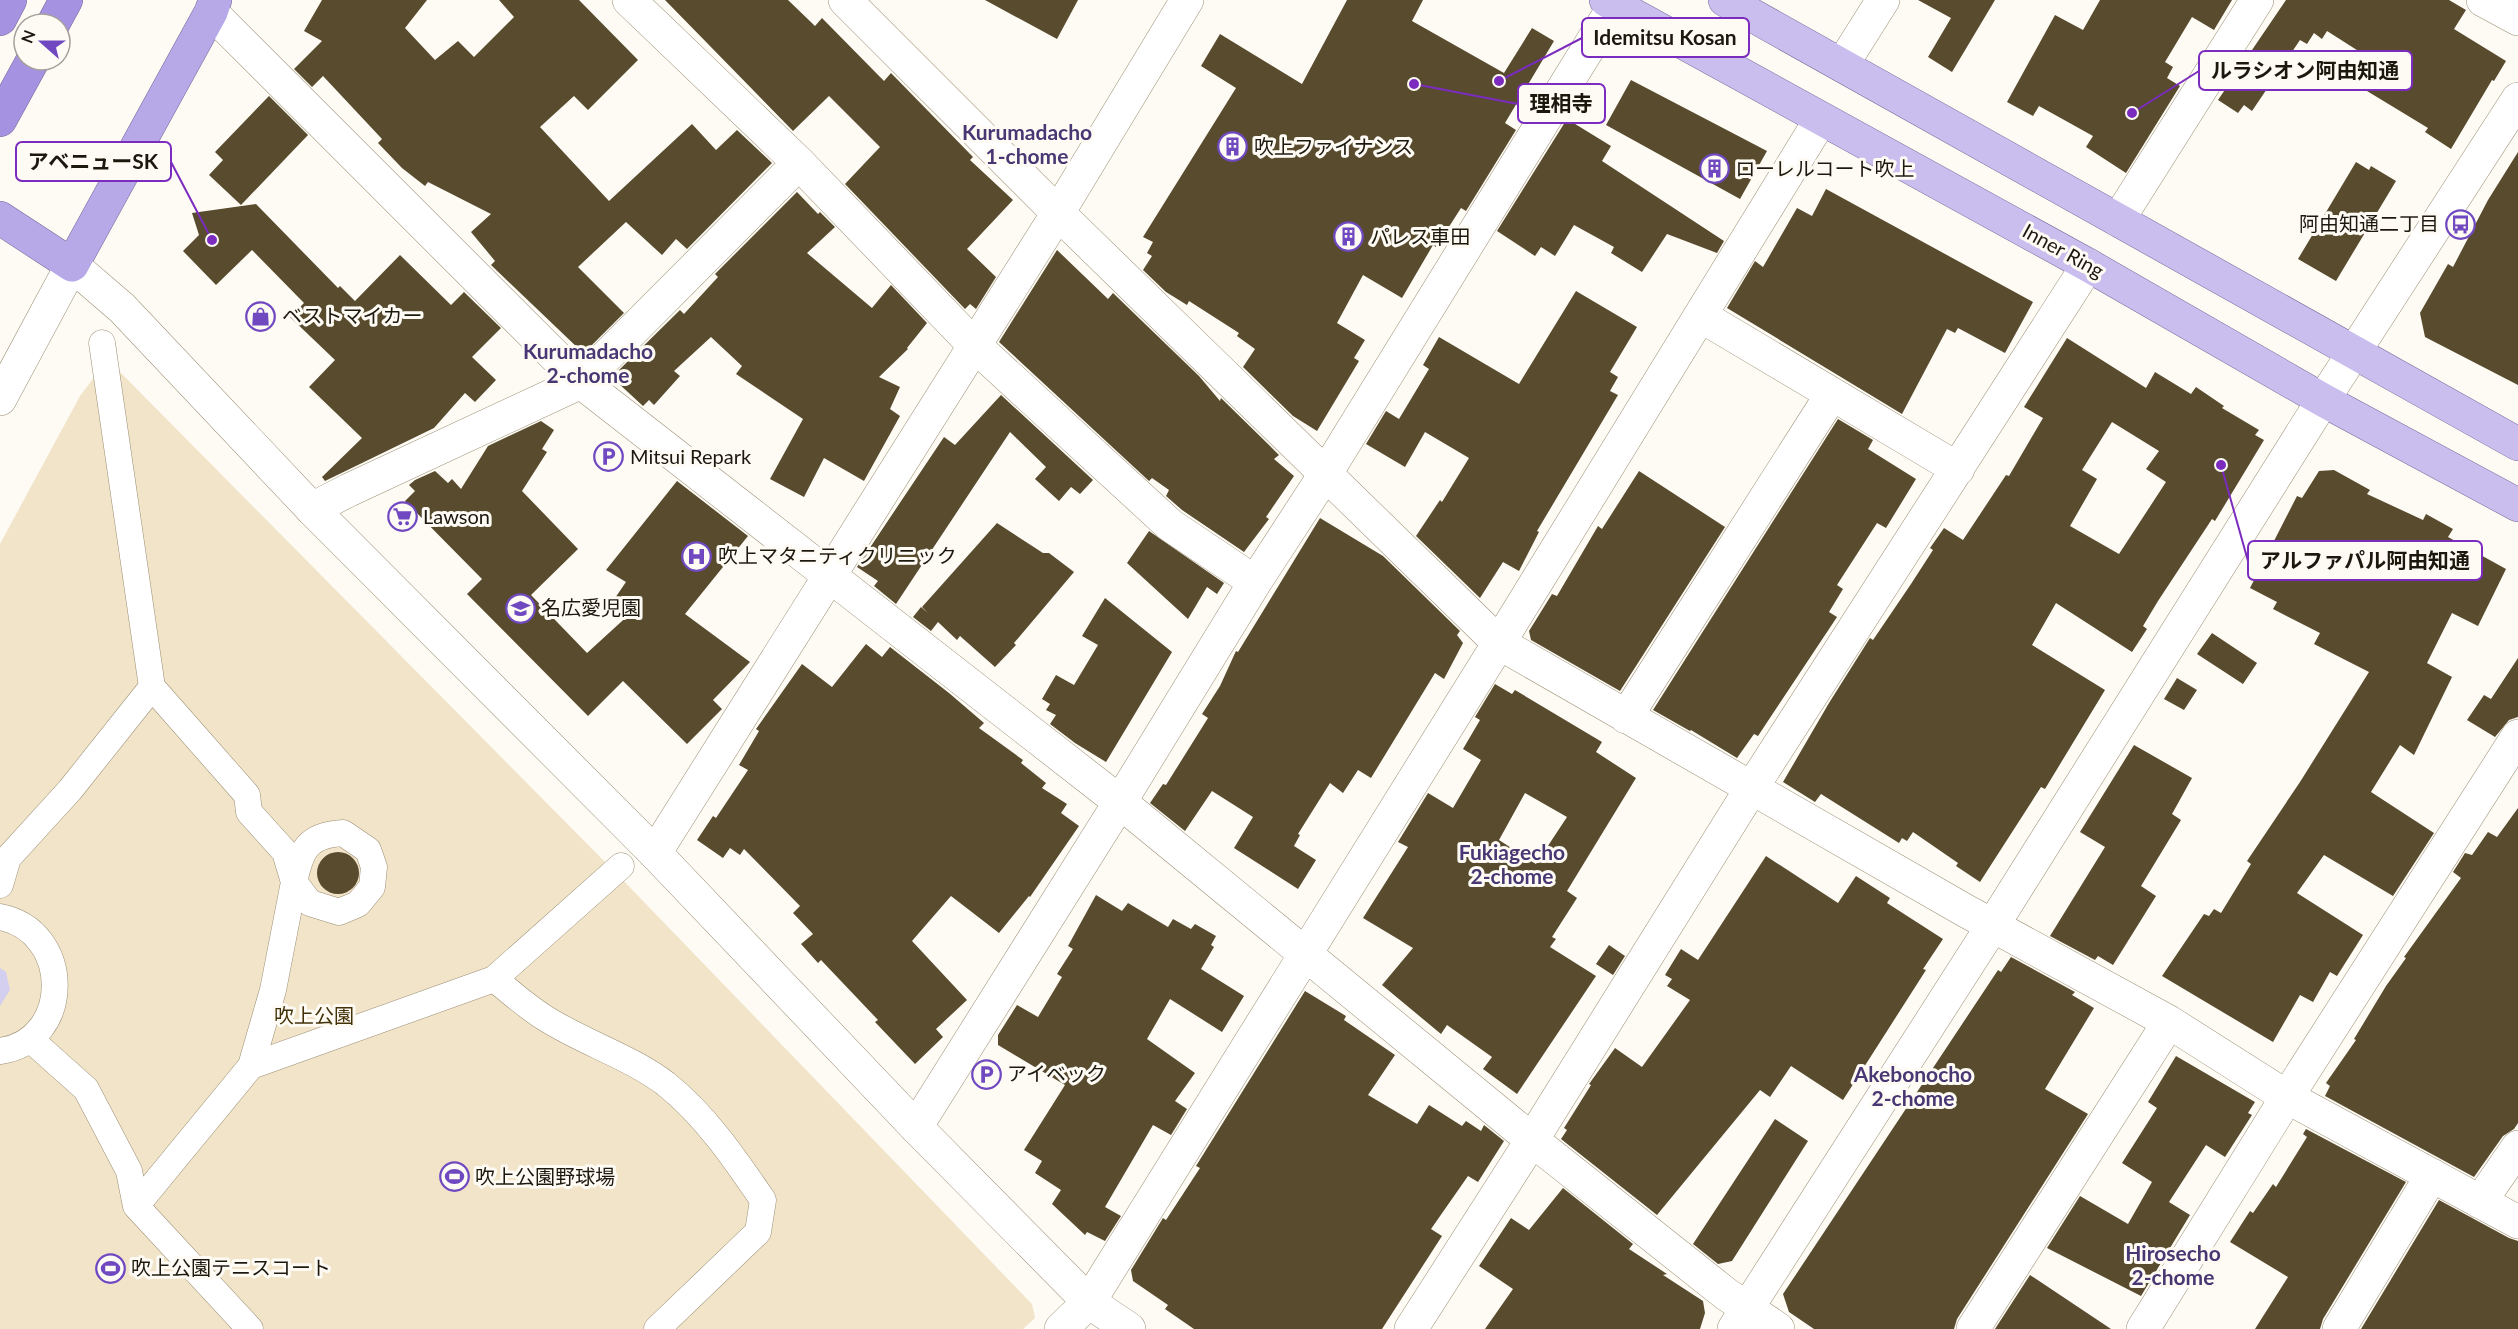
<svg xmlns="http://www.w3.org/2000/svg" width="2518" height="1329" font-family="Lato,'Noto Sans JP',sans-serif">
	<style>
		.green { fill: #f1e4c9 }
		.water { fill: #d4ceef }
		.building { fill: #584b2e; fill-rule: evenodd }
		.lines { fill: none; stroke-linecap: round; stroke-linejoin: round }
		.pedestrian-casing { stroke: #9b8e74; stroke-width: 27 }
		.minor-casing { stroke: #9b8e74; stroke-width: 34 }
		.tertiary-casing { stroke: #9b8e74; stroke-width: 34 }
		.primary-casing { stroke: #756897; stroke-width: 34 }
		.trunk-casing { stroke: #756897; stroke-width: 34 }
		.motorway-casing { stroke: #756897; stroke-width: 34 }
		.pedestrian { stroke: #fff; stroke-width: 26 }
		.minor { stroke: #fff; stroke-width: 33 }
		.tertiary { stroke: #fff; stroke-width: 33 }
		.primary { stroke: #c9beed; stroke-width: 33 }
		.trunk { stroke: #b7a8e7; stroke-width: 33 }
		.motorway { stroke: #a593e1; stroke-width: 33 }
		.labels { text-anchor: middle; stroke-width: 6; stroke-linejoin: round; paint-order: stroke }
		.poi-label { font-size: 20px; fill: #1d180e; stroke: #fefbf5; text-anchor: start }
		.street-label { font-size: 20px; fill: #1d180e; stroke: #fefbf5 }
		.park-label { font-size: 20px; fill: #433208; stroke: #fefbf5 }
		.neighbourhood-label { font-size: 21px; font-weight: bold; fill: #483773; stroke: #fefbf5 }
		.leader { fill: none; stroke: #7b2cbf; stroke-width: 2 }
		.callout-dot { fill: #7b2cbf; stroke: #fefbf5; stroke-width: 2 }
		.callout { fill: #fefbf5; stroke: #7b2cbf; stroke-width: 2 }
		.callout-label { font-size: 21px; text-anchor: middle; font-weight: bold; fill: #1d180e }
	</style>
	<rect width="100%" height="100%" fill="#fefbf5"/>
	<path class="green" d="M116 368 617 874 1032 1304 1035 1318 1023 1329H0V544L80 396 95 376Z"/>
	<path class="water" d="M0 968 6 972 10 990 0 1006Z"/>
	<path class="building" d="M322 0H427L405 28 435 60 458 41 474 57 514 17 499 0H579L638 60 588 110 574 96 540 127 609 201 692 124 716 150 737 130 772 163 687 249 676 239 662 255 626 222 578 267 624 313 586 351 580 350 491 265 495 261 471 232 491 214 428 182 425 186 402 168 378 143 382 139 323 76 312 87 294 69 322 41 304 31Z
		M665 0H788L815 26 822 18 884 81 891 73 973 157 970 160 1013 200 967 249 996 277 976 309 970 304 965 309 845 184 880 147 829 96 793 131Z
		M985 0H1078L1057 39Z
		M1347 0H1423L1412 21 1504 73 1532 28 1554 41 1505 123 1516 130 1466 211 1461 208 1436 247 1433 245 1402 298 1363 275 1337 323 1365 340 1354 358 1359 361 1317 431 1293 416 1243 367 1255 349 1237 336 1239 333 1189 301 1187 305 1166 292 1143 270 1152 256 1147 253 1153 242 1143 237 1236 88 1201 66 1220 34 1302 84Z
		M1918 0H1995L1952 72 1928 57 1951 18Z
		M2100 0H2232L2214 30 2192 17 2165 62 2173 67 2167 78 2180 86 2126 173 2086 147 2093 136 2039 106 2033 116 2007 102 2055 15 2083 30Z
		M2286 0H2449L2466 10 2454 29 2506 61 2494 81 2492 80 2451 149 2425 132 2428 128 2367 91 2382 66 2327 31 2322 39 2314 33 2307 44 2300 40 2252 111 2244 105 2238 113 2218 100Z
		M1631 80 1767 151 1740 199 1606 125Z
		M269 96 308 135 241 205 209 175 223 160 215 152Z
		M1567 119 1611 146 1602 161 1724 241 1717 253 1667 234 1642 272 1611 253 1614 247 1574 225 1555 256 1541 247 1535 256 1497 231Z
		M2518 152V385L2425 337 2420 313 2448 264 2453 267 2488 200Z
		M2356 162 2369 170 2371 166 2396 181 2336 281 2298 259Z
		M1826 189 2033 302 2005 353 1958 328 1955 333 1947 329 1902 414 1727 308 1755 261 1763 267 1797 208 1812 216Z
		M797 192 818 214 820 212 835 227 807 253 872 308 891 285 927 323 907 348 908 349 879 377 900 387 890 409 900 416 864 481 824 458 804 497 770 479 803 419 736 374 742 366 711 337 674 371 680 376 654 405 649 400 643 406 618 383 619 370 680 310 684 314 718 277 715 274Z
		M256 204 338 288 340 286 355 301 400 255 451 305 464 292 501 328 472 357 496 380 475 402 465 393 434 428 325 481 322 477 362 438 309 387 335 360 290 317 304 303 252 250 216 285 183 251 199 235 192 213Z
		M1057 250 1108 299 1113 293 1199 376 1220 401 1221 398 1268 444 1279 455 1274 459 1294 476 1266 517 1269 519 1244 552 1182 510 1166 496 1169 490 1152 478 1149 481 999 342Z
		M1576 291 1637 327 1610 372 1618 377 1610 391 1618 395 1537 531 1539 532 1519 571 1503 562 1480 598 1416 536 1440 500 1442 502 1469 458 1425 432 1405 467 1366 444 1386 411 1399 419 1429 369 1423 365 1439 337 1519 384Z
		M2067 338 2146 388 2155 372 2191 394 2196 387 2224 406 2222 408 2259 430 2255 435 2264 440 2215 521 2212 519 2158 601 2143 626 2147 629 2132 652 2056 603 2032 645 2105 690 2045 789 2041 787 1980 882 1956 866 1958 863 1913 832 1907 841 1902 838 1899 843 1821 794 1815 802 1783 782 1829 703 1870 638 1873 640 1911 584 1933 550 1930 548 1944 528 1963 540 2006 475 2009 476 2043 418 2024 407ZM2112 422 2159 451 2146 469 2166 482 2119 554 2070 526 2097 479 2082 470Z
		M1001 395 1093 480 1080 494 1071 487 1059 501 1035 479 1046 467 1010 432 896 604 874 586 878 581 857 567 944 437 955 445Z
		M1838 419 1873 440 1868 449 1916 479 1886 528 1877 523 1837 585 1843 589 1829 612 1837 617 1758 736 1754 734 1737 758 1691 730 1690 731 1653 710Z
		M541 421 554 430 542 449 547 452 522 491 578 549 531 595 587 653 633 611 615 598 626 582 606 570 677 481 748 536 685 614 750 662 713 700 722 709 687 744 623 681 588 716 467 594 482 579 405 501 415 491 409 485 415 480 435 471 448 483 452 479 461 489 488 446Z
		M2334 470 2370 490 2367 494 2423 520 2426 514 2453 529 2448 537 2506 569 2478 626 2452 613 2427 663 2452 677 2414 755 2400 745 2371 792 2434 833 2393 896 2324 855 2297 893 2363 935 2337 976 2330 972 2313 1002 2300 995 2273 1042 2162 976 2204 914 2209 916 2214 909 2221 913 2251 864 2247 861 2300 782 2369 672 2314 644 2320 633 2273 609 2277 602 2250 588 2297 496 2302 498 2319 471Z
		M1639 471 1725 527 1620 691 1531 640 1529 631 1552 594 1557 596 1598 526 1602 529Z
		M1320 518 1383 556 1460 631 1457 635 1463 643 1444 679 1435 673 1371 778 1358 770 1343 793 1330 783 1298 834 1300 835 1294 846 1316 860 1298 889 1234 848 1253 817 1212 791 1185 831 1150 803 1163 784 1166 785 1208 718 1202 714 1220 686 1236 651 1238 652Z
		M997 523 1043 553H1049L1074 572 1014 643 1016 645 995 667 960 636 957 640 938 622 931 631 913 617 921 607 928 613 922 607Z
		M1149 531 1224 583 1217 594 1207 587 1188 619 1127 563Z
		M1105 598 1172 652 1106 762 1075 743 1050 724 1056 715 1046 710 1050 704 1042 699 1056 675 1074 685 1098 645 1082 636Z
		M2212 633 2257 663 2243 684 2197 654Z
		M866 644 882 657 890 647 949 693 984 723 979 728 1023 760 1021 763 1046 783 1042 788 1067 804 1061 813 1079 826 1030 897 1029 896 999 933 951 896 912 941 967 1000 936 1029 943 1037 915 1064 875 1022 878 1020 821 960 818 963 801 944 813 934 793 913 800 906 744 849 740 855 730 848 723 858 697 840 713 816 716 818 748 770 739 765 759 731 756 729 802 664 832 687Z
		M2518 658V717L2509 720 2495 737 2467 720 2484 695 2491 699Z
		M2177 678 2197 690 2184 710 2164 699Z
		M1495 684 1512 694 1515 690 1602 742 1596 752 1636 778 1567 891 1577 898 1552 937 1556 939 1550 947 1596 976 1517 1094 1483 1069 1492 1057 1447 1025 1441 1034 1382 985 1413 948 1363 918 1408 847 1398 842 1428 793 1453 808 1481 760 1463 749 1480 720 1475 717ZM1525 793 1567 817 1536 864 1499 840Z
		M2134 745 2192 778 2172 814 2181 820 2141 886 2156 896 2113 965 2098 956 2095 960 2050 936 2105 847 2080 832Z
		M2518 808V1123L2514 1129 2503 1136 2474 1177 2325 1096 2330 1086 2326 1083 2356 1040 2354 1039 2386 986 2406 958 2404 957 2461 878 2453 872 2465 853 2472 855 2488 832 2497 837Z
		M317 873a21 21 0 1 1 42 0a21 21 0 1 1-42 0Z
		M1766 856 1838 903 1856 876 1890 898 1887 903 1943 939 1923 969 1926 970 1843 1100 1791 1066 1770 1097 1760 1090 1657 1215 1561 1139 1567 1130 1564 1128 1591 1085 1589 1084 1615 1048 1642 1067 1690 1000 1667 986 1672 979 1665 975 1681 949 1698 960Z
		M1096 895 1122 911 1128 903 1168 927 1173 919 1191 929 1195 924 1216 936 1211 945 1214 947 1201 969 1244 996 1222 1032 1170 999 1147 1039 1195 1073 1175 1101 1187 1109 1171 1135 1153 1125 1105 1207 1121 1216 1105 1241 1087 1232 1085 1235 1052 1204 1061 1190 1035 1173 1042 1161 1024 1150 1065 1085 998 1045V1035L1017 1005 1038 1017 1062 977 1057 974 1073 949 1068 946Z
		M1609 945 1625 956 1613 975 1596 964Z
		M2011 957 2075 992 2072 995 2094 1008 2045 1089 2088 1114 1957 1319 1954 1329H1814L1789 1312 1783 1294 1998 970 2001 972Z
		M1305 991 1346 1016 1344 1020 1395 1055 1368 1095 1417 1124 1429 1105 1462 1126 1466 1121 1481 1131 1484 1125 1504 1141 1478 1182 1468 1176 1431 1229 1442 1236 1382 1329H1194L1165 1309 1168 1305 1133 1281 1131 1270 1163 1218 1166 1220 1200 1168 1196 1166Z
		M2176 1056 2255 1102 2248 1113 2252 1115 2225 1157 2206 1145 2169 1202 2190 1215 2141 1296 2047 1248 2080 1196 2128 1224 2152 1182 2122 1163 2157 1108 2148 1102Z
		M1775 1119 1808 1141 1732 1261 1718 1264 1693 1244Z
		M2306 1129 2406 1182 2323 1319 2320 1329H2255L2288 1277 2230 1242 2250 1211 2253 1213 2273 1184 2276 1187 2307 1137 2303 1134Z
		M1563 1188 1633 1244 1629 1249 1667 1274 1663 1275 1703 1301 1705 1313 1700 1329H1485L1513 1289 1479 1266 1511 1218 1529 1230Z
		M2439 1200 2509 1238 2518 1241V1329H2361Z
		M2030 1275 2111 1329H1995Z"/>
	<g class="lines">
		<defs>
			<path id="pedestrian" d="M152 687 247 795 249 812 285 852 294 882 273 990 251 1066
				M343 833 368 850 374 867 372 887 358 904 339 912 310 903 294 882C301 850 307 835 343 833Z
				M0 885 8 858 70 790 152 687 102 343
				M0 917C73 931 73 1041 0 1051
				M494 979C511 992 527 1007 545 1018 584 1043 629 1056 666 1084 705 1115 735 1159 763 1200L758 1232 657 1329
				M30 1039 86 1089 129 1171 136 1206 250 1329
				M136 1206 251 1066 494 979 621 866"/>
			<path id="minor" d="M629 0 799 163 973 344 1170 525 1255 582
				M845 0 1058 213 1499 643 1966 911 2169 1022 2287 1097 2518 1222
				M2483 0 2518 19
				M211 12 581 382 1120 802 1532 1140 1726 1294 1778 1329
				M1842 65 1883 0
				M2118 220 2257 0
				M1701 316 1958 469
				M312 509 349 490 581 382 799 163
				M1626 717 1832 394
				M655 853 1058 213 1187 0
				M916 1127 1120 802 1255 582 1326 473 1615 5
				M2480 1202 2518 1147
				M1061 1329 1089 1302 1499 643 1821 119
				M1411 1329 1532 1140 1751 789 2088 265
				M1973 1329 2169 1022
				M2143 1329 2287 1097 2518 736
				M2339 1329 2432 1175"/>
			<path id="tertiary" d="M0 399 72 265 122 308 312 509 655 853 916 1127 1089 1302 1129 1329
				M1734 1329 1993 925 2323 400 2518 99"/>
			<path id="primary" d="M1606 0 2088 265 2323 400 2518 505
				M1725 0 2518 444"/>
			<path id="trunk" d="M0 218 72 265 211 12 215 0"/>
			<path id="motorway" d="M0 19 10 0
				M53 24 66 0
				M0 120 33 60"/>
		</defs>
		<use href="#pedestrian" class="pedestrian-casing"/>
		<use href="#minor" class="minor-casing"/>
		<use href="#tertiary" class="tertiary-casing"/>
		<use href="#primary" class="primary-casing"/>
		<use href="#trunk" class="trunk-casing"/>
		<use href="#motorway" class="motorway-casing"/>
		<use href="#pedestrian" class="pedestrian"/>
		<use href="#minor" class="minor"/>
		<use href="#tertiary" class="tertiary"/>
		<use href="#primary" class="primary"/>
		<use href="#trunk" class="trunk"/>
		<use href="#motorway" class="motorway"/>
	</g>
	<defs>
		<symbol id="building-ring" viewBox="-11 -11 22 22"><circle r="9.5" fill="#fefbf5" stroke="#7049c1" stroke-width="1.5"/><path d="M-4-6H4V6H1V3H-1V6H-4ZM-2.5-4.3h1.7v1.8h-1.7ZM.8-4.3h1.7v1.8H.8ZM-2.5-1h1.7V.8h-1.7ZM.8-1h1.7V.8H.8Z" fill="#7049c1"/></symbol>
		<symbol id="bus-ring" viewBox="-11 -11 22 22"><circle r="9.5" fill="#fefbf5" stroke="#7049c1" stroke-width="1.5"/><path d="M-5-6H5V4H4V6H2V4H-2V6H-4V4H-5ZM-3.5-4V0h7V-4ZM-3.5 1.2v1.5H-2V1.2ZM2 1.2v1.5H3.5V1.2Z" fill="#7049c1"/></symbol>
		<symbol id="shop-ring" viewBox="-11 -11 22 22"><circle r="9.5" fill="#fefbf5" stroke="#7049c1" stroke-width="1.5"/><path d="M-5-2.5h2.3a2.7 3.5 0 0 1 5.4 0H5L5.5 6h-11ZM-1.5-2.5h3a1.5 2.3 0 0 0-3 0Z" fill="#7049c1"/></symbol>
		<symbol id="parking-ring" viewBox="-11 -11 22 22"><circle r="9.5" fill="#fefbf5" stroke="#7049c1" stroke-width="1.5"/><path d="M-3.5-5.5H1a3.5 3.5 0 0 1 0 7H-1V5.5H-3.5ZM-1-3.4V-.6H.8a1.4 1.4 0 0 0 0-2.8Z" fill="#7049c1"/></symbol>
		<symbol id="supermarket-ring" viewBox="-11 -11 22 22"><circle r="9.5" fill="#fefbf5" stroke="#7049c1" stroke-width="1.5"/><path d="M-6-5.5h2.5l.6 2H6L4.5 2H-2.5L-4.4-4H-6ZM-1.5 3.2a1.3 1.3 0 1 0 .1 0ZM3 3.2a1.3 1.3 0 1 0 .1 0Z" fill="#7049c1"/></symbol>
		<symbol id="hospital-ring" viewBox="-11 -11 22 22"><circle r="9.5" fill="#fefbf5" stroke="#7049c1" stroke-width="1.5"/><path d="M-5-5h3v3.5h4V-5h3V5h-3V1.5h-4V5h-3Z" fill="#7049c1"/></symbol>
		<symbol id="school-ring" viewBox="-11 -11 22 22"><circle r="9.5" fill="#fefbf5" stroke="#7049c1" stroke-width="1.5"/><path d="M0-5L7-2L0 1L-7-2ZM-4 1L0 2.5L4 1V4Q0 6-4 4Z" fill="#7049c1"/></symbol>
		<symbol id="stadium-ring" viewBox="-11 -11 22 22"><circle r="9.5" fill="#fefbf5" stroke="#7049c1" stroke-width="1.5"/><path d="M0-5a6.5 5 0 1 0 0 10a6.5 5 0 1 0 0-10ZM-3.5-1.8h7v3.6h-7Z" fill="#7049c1"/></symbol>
	</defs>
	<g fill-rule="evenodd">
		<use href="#building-ring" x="1216" y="130" width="33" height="33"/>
		<use href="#building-ring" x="1698" y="152" width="33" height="33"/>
		<use href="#bus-ring" x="2444" y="208" width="33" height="33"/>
		<use href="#building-ring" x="1332" y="220" width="33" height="33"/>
		<use href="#shop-ring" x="244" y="300" width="33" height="33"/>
		<use href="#parking-ring" x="592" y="440" width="33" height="33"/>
		<use href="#supermarket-ring" x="386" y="500" width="33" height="33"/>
		<use href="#hospital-ring" x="680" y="540" width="33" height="33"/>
		<use href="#school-ring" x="504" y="592" width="33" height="33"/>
		<use href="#parking-ring" x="970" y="1058" width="33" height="33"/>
		<use href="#stadium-ring" x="438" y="1160" width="33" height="33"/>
		<use href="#stadium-ring" x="94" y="1252" width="33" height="33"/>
	</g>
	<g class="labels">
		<g class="poi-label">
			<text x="1254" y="154">吹上ファイナンス</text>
			<text x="1735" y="176">ローレルコート吹上</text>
			<text x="2439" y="231" text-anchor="end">阿由知通二丁目</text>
			<text x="1370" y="244">パレス車田</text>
			<text x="282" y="323">ベストマイカー</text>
			<text x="630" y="464">Mitsui Repark</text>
			<text x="423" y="524">Lawson</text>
			<text x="718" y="563">吹上マタニティクリニック</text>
			<text x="541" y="615">名広愛児園</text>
			<text x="1007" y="1081">アイベック</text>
			<text x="475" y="1184">吹上公園野球場</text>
			<text x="131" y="1275">吹上公園テニスコート</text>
		</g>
		<g class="street-label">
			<text transform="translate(2063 251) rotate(29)" y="7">Inner Ring</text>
		</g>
		<g class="park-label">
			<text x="314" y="1023">吹上公園</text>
		</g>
		<g class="neighbourhood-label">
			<text x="1027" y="140">Kurumadacho<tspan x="1027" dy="24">1-chome</tspan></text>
			<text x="588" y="359">Kurumadacho<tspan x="588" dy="24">2-chome</tspan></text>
			<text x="1512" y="860">Fukiagecho<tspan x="1512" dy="24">2-chome</tspan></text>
			<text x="1913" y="1082">Akebonocho<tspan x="1913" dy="24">2-chome</tspan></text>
			<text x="2173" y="1261">Hirosecho<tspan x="2173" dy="24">2-chome</tspan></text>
		</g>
	</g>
	<path class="leader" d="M1499 81L1582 38M2132 113L2199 71M1414 84L1518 104M212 240L171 162M2221 465L2248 561"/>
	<g class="callout-dot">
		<circle cx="1499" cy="81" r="6"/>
		<circle cx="2132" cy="113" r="6"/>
		<circle cx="1414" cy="84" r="6"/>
		<circle cx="212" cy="240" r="6"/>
		<circle cx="2221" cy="465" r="6"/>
	</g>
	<g class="callout">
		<rect x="1582" y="18" width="167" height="39" rx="6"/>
		<rect x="2199" y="51" width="213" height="39" rx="6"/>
		<rect x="1518" y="84" width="87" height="39" rx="6"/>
		<rect x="16" y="142" width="155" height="39" rx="6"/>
		<rect x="2248" y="541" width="234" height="39" rx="6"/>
	</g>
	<g class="callout-label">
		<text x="1665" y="45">Idemitsu Kosan</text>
		<text x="2305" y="78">ルラシオン阿由知通</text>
		<text x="1561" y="111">理相寺</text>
		<text x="93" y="169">アベニューSK</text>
		<text x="2365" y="568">アルファパル阿由知通</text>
	</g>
	<g transform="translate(42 42) rotate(291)"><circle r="28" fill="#fefbf5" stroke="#a4a099" stroke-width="1.5"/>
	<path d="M0-4.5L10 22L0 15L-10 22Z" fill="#7049c1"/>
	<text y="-9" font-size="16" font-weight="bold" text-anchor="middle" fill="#1d180e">N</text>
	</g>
</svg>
